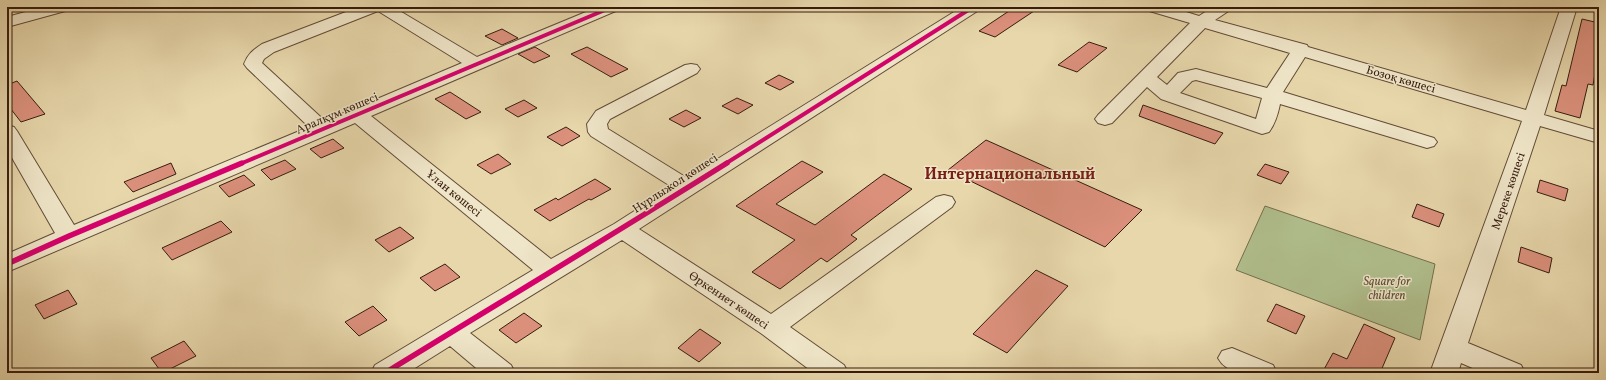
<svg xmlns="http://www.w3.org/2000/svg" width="1606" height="380" font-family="Vollkorn,serif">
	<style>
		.green { fill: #b0bf8d; stroke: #746e4e }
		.building { fill: #db907c; stroke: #371c0f }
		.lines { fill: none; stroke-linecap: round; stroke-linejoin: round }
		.minor-casing { stroke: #634b36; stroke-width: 2 }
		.minor { fill: #efe5c8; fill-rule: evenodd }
		.cycleway-far1-casing { stroke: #efe5c8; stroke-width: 6 }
		.cycleway-casing { stroke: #efe5c8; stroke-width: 8 }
		.cycleway-far1 { stroke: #d6006c; stroke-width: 4 }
		.cycleway { stroke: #d6006c; stroke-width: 5.5 }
		.labels { text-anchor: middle; stroke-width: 3; stroke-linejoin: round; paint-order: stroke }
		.street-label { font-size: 12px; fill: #371c0f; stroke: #efe5c8 }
		.park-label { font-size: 12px; font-style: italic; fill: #5b4d35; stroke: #efe5c8 }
		.district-label { font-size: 16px; font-weight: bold; fill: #7a1f14; stroke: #efe5c8 }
	</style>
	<rect width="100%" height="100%" fill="#e7d7ab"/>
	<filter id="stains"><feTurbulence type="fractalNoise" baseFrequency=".005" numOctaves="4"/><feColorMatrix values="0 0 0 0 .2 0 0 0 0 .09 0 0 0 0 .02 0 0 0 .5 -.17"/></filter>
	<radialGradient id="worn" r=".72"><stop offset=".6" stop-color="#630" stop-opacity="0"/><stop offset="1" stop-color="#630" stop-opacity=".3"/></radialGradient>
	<path class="green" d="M1265 206 1435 264 1420 340 1236 270Z"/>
	<path class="building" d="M1015 7H1040L995 37 979 31Z
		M1582 19 1599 23V51L1593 85 1588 84 1580 118 1555 111 1562 85 1566 86Z
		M502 29 518 38 502 45 485 36Z
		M1089 42 1107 48 1077 72 1058 65Z
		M535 47 550 56 534 63 518 54Z
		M587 47 628 69 611 77 571 54Z
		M779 75 794 82 780 90 765 83Z
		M17 81 45 114 21 122 7 104V85Z
		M450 92 481 112 466 119 435 99Z
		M737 98 753 105 738 114 722 106Z
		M524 100 537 108 518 117 505 109Z
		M1143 105 1223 133 1215 144 1139 116Z
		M686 110 701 118 684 127 669 119Z
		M566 127 580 136 562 146 547 137Z
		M333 139 344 148 321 158 310 149Z
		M986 140 1142 210 1105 247 948 170Z
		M498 154 511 164 491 174 477 165Z
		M285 160 296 169 271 180 261 170Z
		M802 161 823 172 776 204 815 225 884 174 912 189 851 235 857 239 827 262 821 258 780 289 752 272 795 240 736 206Z
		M171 163 176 174 133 192 124 182Z
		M1265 164 1289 172 1281 184 1257 175Z
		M244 175 255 185 229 197 219 186Z
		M595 179 611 189 591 200 589 199 550 221 534 210 556 198 558 200Z
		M1540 180 1568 189 1565 201 1537 192Z
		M1417 204 1444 214 1439 227 1412 217Z
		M221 221 232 232 172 260 162 248Z
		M400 227 414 238 389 252 375 240Z
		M1521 247 1552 258 1549 273 1518 262Z
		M445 264 460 277 435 291 420 278Z
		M1036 270 1068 286 1007 353 973 334Z
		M68 290 77 304 44 319 35 305Z
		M1276 304 1305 316 1296 334 1267 321Z
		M373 306 387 320 359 336 345 322Z
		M524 313 542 326 516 343 499 330Z
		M1364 324 1395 338 1380 373H1322L1333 353 1347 359Z
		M700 329 721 343 699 362 678 348Z
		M184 341 196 356 162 373 151 358Z"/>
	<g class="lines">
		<defs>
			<path id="minor" d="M44 7H71L69 10 7 27V17Z
				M359 7H393L477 57 598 7H620L618 10 371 116 551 259 614 224 672 187 591 136 588 132 587 124 596 111 685 65 691 64 697 65 700 69 697 73 610 119 607 124 608 129 687 178 962 7H981L979 10 639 229 771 314 936 197 944 195 952 197 955 202 952 207 790 327 844 365 848 373H814L762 334 622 240 470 333 511 365 515 373H482L450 346 407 373H371L375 365 533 270 355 123 7 272V254L55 233 7 149V125L14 127 17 131 74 225 309 127 247 68 244 64C248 54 253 50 262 44ZM378 11 462 63 325 121 262 63 264 59 274 52Z
				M1144 7H1170L1199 16 1213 7H1232L1230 10 1215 20 1307 45 1308 47 1526 110 1561 7H1577L1544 115 1599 131V143L1540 126 1468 343 1521 365 1525 373H1484L1461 363 1458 373H1430L1522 121 1305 57 1283 92 1434 138 1437 142 1434 146 1427 148 1280 104C1278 114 1275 124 1269 132L1262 134 1161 99 1147 87 1112 123 1105 125 1098 123 1095 119 1098 115 1190 23 1146 10ZM1205 28 1290 53 1267 88 1196 69 1178 73 1167 85 1157 77ZM1196 80 1262 98 1256 119 1180 93 1192 81Z
				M1232 348 1273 365 1277 373C1257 373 1229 378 1218 358L1222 351Z"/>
		</defs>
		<use href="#minor" class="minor-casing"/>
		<use href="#minor" class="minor"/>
		<defs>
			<path id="cycleway-far1" d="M240 164 612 7
				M725 164 973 7"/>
			<path id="cycleway" d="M7 264 69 236 242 163
				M385 373C499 303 614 234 727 163"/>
		</defs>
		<use href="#cycleway-far1" class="cycleway-far1-casing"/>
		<use href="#cycleway" class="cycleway-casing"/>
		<use href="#cycleway-far1" class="cycleway-far1"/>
		<use href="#cycleway" class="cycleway"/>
	</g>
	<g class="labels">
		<g class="street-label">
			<text transform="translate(1401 79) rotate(16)" y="4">Бозоқ көшесі</text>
			<text transform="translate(337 113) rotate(-23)" y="4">Аралқұм көшесі</text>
			<text transform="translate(675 183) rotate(-33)" y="4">Нұрлыжол көшесі</text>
			<text transform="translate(1508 191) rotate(-71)" y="4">Мереке көшесі</text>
			<text transform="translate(454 193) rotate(39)" y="4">Ұлан көшесі</text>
			<text transform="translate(729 300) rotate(34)" y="4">Өркениет көшесі</text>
		</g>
		<g class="park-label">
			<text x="1387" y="285">Square for<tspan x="1387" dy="14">children</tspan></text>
		</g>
		<g class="district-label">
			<text x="1010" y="179">Интернациональный</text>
		</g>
	</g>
	<rect width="1606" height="380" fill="none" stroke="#e7d7ab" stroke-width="24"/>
	<rect x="8" y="8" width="1590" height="364" fill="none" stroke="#371c0f" stroke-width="2"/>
	<rect x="12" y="12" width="1582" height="356" fill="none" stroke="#371c0f"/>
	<rect width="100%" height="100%" filter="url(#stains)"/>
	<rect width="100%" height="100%" fill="url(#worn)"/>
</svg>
